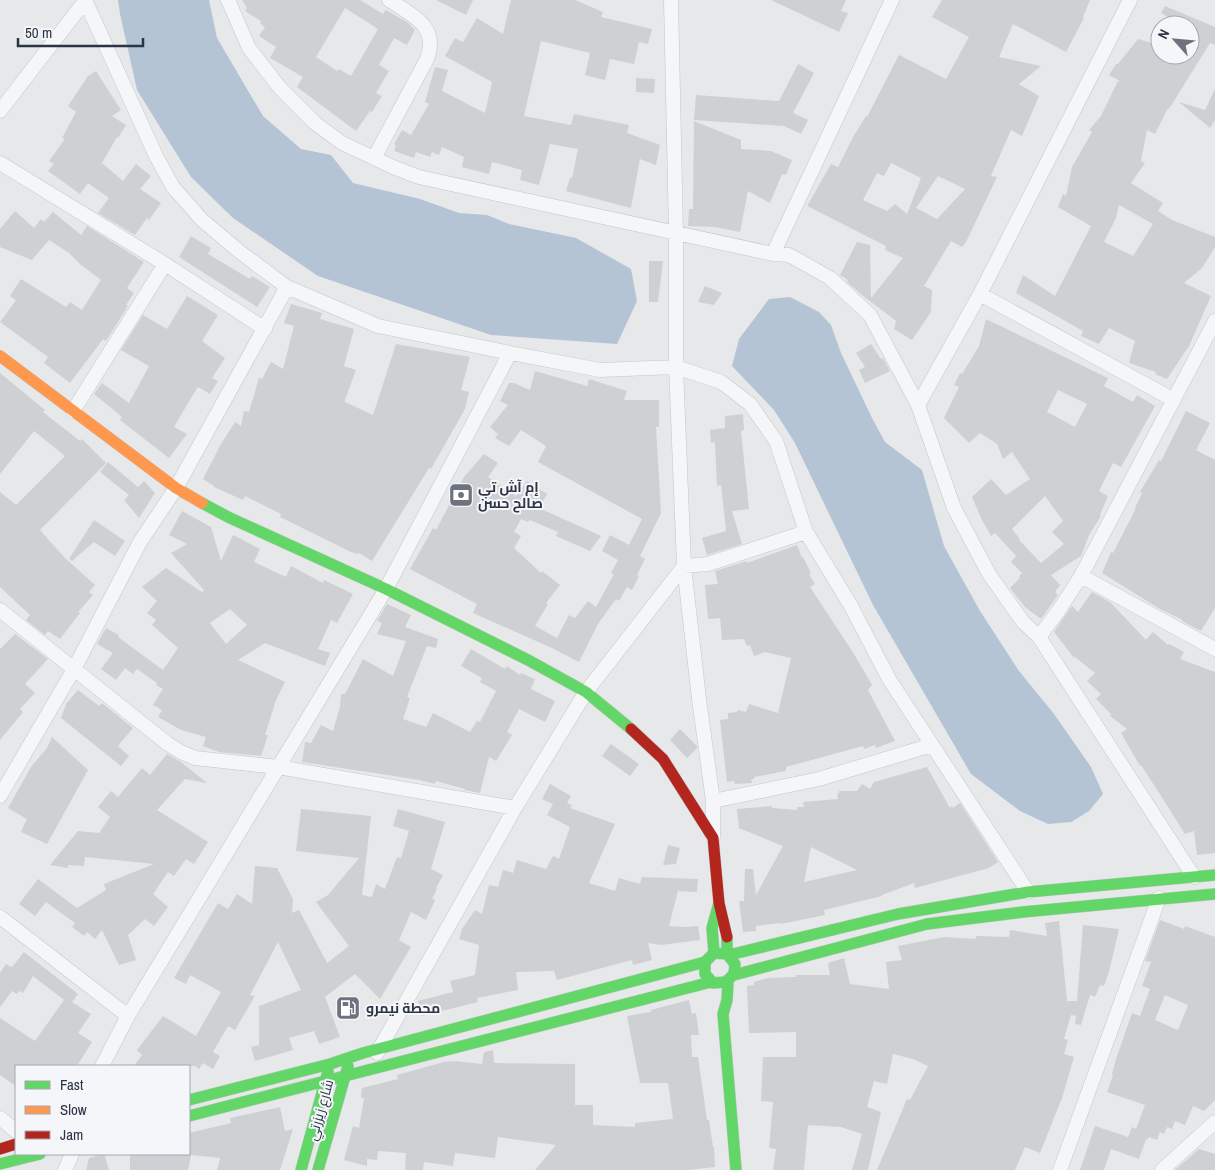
<svg xmlns="http://www.w3.org/2000/svg" width="1215" height="1170" font-family="'Archivo Narrow',Cairo,sans-serif">
	<style>
		.water { fill: #b4c4d5 }
		.building { fill: #ced0d3; fill-rule: evenodd }
		.lines { fill: none; stroke-linecap: round; stroke-linejoin: round }
		.street-casing { stroke: #c4c6c8; stroke-width: 15 }
		.fast-casing { stroke: #c4c6c8; stroke-width: 12 }
		.slow-casing { stroke: #c4c6c8; stroke-width: 12 }
		.jam-casing { stroke: #c4c6c8; stroke-width: 12 }
		.street { stroke: #f5f6f7; stroke-width: 14 }
		.fast { stroke: #63d668; stroke-width: 11 }
		.slow { stroke: #ff974d; stroke-width: 11 }
		.jam { stroke: #b3261e; stroke-width: 11 }
		.labels { text-anchor: middle; stroke-width: 4; stroke-linejoin: round; paint-order: stroke }
		.poi-label { font-size: 14px; font-weight: bold; fill: #2b3445; stroke: #f4f6f9; text-anchor: start }
		.street-label { font-size: 14px; fill: #2b3445; stroke: #f4f6f9 }
	</style>
	<rect width="100%" height="100%" fill="#e6e8ea"/>
	<path class="water" d="M118 0H209L217 38 263 116 301 149 331 155 353 183 420 199 459 213 487 215 509 224 576 238 631 269 637 301 617 344 491 335 318 276 233 218 191 177 137 90 120 14Z
		M790 297 819 312 831 325 841 353 873 420 885 442 922 470 944 546 980 611 1019 671 1054 714 1091 767 1103 794 1089 811 1071 822 1048 824 1020 811 971 774 873 605 795 443 774 410 732 366 739 339 769 299Z"/>
	<path class="building" d="M242 0H360L383 14 386 10 407 22 415 30 407 45 394 38 379 65 389 71 376 93 382 96 372 112 370 111 356 131 297 87 303 77 270 58 276 47 259 36 265 27 260 23 261 21 245 11 247 8ZM345 8 378 29 351 76 339 69 337 71 316 57Z
		M436 0H473L466 15Z
		M511 0H575L603 12 601 17 652 29 648 44 639 42 634 64 610 59 605 80 585 75 590 53 541 41 524 116 571 125 574 114 629 125 627 133 660 145 656 165 640 159 631 208 566 191 570 178H572L578 149 550 144 539 185 520 180 522 170 492 162 489 174 462 167 464 157 442 147 439 155 432 152 430 157 416 152 414 158 394 151 396 146 394 144 402 130 411 135 429 104 425 102 435 67 448 70 442 91 485 113 492 82 445 56 455 38 463 42 477 18 503 34Z
		M771 0H846L841 11 848 13 839 32Z
		M942 0H1090L1083 17 1084 18 1066 52 1013 24 999 57 1041 66 1019 84 1039 96 1022 136 1011 130 991 176 997 177 966 242 962 247 951 241 924 286 932 290 931 312 912 340 894 329 896 321 862 295 847 282 848 280 840 275 857 242 870 245 871 298 903 258 885 250 886 246 807 206 831 164 838 167 853 137 866 116 867 117 899 55 946 79 969 37 932 17ZM891 163 921 178 907 214 895 204 887 211 863 200 877 173 884 176ZM938 176 965 189 937 219 916 208Z
		M1165 6 1215 27V45L1210 43 1169 109 1168 108 1155 134 1147 130 1141 161 1145 163 1131 183 1163 203 1158 211 1172 220 1215 237V247L1202 268 1184 283 1211 296 1189 346 1167 379 1155 374 1156 372 1129 363 1135 341 1109 328 1099 344 1081 336 1083 331 1016 293 1023 275 1055 296 1091 226 1058 207 1063 194 1066 196 1072 167 1092 132 1089 130 1101 116 1118 81 1122 82 1109 75 1116 64H1118L1138 39 1152 43 1160 38V55H1190V25H1181L1161 13ZM1119 205 1153 224 1133 256 1104 242 1116 218Z
		M798 64 814 73 793 113 808 120 801 134 784 126 694 120 696 95 779 101Z
		M96 71 121 110 112 116 126 125 118 138 117 137 102 163 123 181 136 164 151 176 140 189 161 203 149 220 147 218 135 235 98 213 109 198 88 183 80 194 48 171 54 164 49 161 65 139 62 138 76 112 68 106 88 76Z
		M636 78 655 79 654 93 636 92Z
		M1215 89V120L1210 128 1179 102 1205 110Z
		M694 121 741 140V149L771 151 792 160 786 175 782 174 770 203 748 191 740 232 715 227 688 226 689 209H693Z
		M15 211 34 228 41 219 44 222 53 212 81 235 87 226 144 262 127 288 134 293 126 305 128 306 106 341 103 339 70 383 44 363 48 357 0 322 16 300 10 296 21 279 66 307 70 302 82 310 101 280 80 264 69 253 49 240 32 260 0 247V229Z
		M191 236 211 248 208 254 250 279 252 276 270 287 257 307 179 257Z
		M649 261H663L658 302H649Z
		M705 286 722 293 714 305 698 302Z
		M187 296 218 315 202 341 225 358 212 378 218 381 210 394 198 387 191 398 174 427 187 434 169 458 120 420 122 417 94 394 102 383 129 403 149 366 121 350 143 315 167 329Z
		M291 304 322 313 320 319 354 329 344 366 356 370 345 400V402L373 415 396 344 470 357 461 390 469 392 465 409 431 469 429 468 372 561 359 553 358 554 351 552 280 517 281 514 245 496 243 500 214 487V486L203 479 221 444 235 422 241 426 244 411 249 412 259 378 262 379 271 362 283 369 294 326 284 323Z
		M986 319 1108 378 1104 386 1133 402 1137 395 1155 406 1121 467 1113 463 1099 491 1108 496 1100 515 1101 516 1089 535 1081 556 1051 575 1060 585 1055 592 1058 595 1041 619 1025 607 1010 588 1020 578 1019 576 1022 573 1011 562 1016 556 995 533 991 536 982 520 972 497 991 479 1006 495 1030 479 1012 452 1003 459 997 444 980 433 969 443 944 418 959 387 954 385 960 373 962 374 979 346ZM1058 390 1087 404 1075 427 1047 412ZM1045 496 1063 521 1052 532 1064 544 1041 563 1019 540 1020 539 1012 529Z
		M871 344 881 359 883 358 890 371 865 383 859 370 865 367 856 353Z
		M535 371 587 386 589 379 627 391 624 400H659V427H656L661 513 640 556 645 559 637 575 639 576 632 590 627 587 619 601 616 599 613 603 598 624 579 662 552 648 473 613 477 604 410 569 433 528 436 530 464 477 484 454 498 463 488 477 499 485 516 496 527 481 547 494 539 508 601 536 590 551 556 536 558 532 530 520 528 522 521 519 514 532 521 536 514 548 541 573 542 571 560 585 546 603 548 604 535 626 557 638 569 615 575 618 588 601 596 607 614 574 611 573 618 560 602 551 610 535 629 545 642 519 538 462 546 446 521 430 509 446 495 438 498 434 490 427 508 405 500 401 509 383H514L530 390Z
		M0 373 45 410 43 412 80 441 82 439 106 463 40 530 64 557 95 585 89 592 93 595 78 612 80 613 60 639 48 631 45 635 26 620 30 615 0 587V492L16 505 65 456 34 431 0 474Z
		M1186 411 1210 423 1196 450 1215 460V608L1201 631 1182 621 1183 620 1160 609 1102 573 1111 552 1113 553 1136 508H1135L1142 493 1140 492 1159 460 1161 461Z
		M743 414 744 430 741 431 749 509 732 511 742 544 707 555 702 538 726 531 721 485 717 486 715 442 711 443 710 430 725 428V416Z
		M108 462 138 487 144 481 155 493 139 518 124 500 129 495 100 472Z
		M182 511 211 527 221 561 233 535 260 549 254 562 286 577 291 566 323 583 324 580 353 594 337 623 331 620 318 649 330 653 325 666 265 643 238 660 285 682 276 700 265 735H268L261 756 219 752 203 746 206 737 181 730 158 717 162 710 153 705 163 689 156 685 157 683 137 669 133 674 125 668 116 680 101 669 113 653 97 644 106 628 119 635 118 637 163 670 178 648 152 625 156 620 147 613 157 601 142 587 166 568 202 592 204 590 171 553 187 544 169 535ZM230 609 247 625 226 644 210 623Z
		M94 520 125 541 115 556 94 542 72 561 69 559Z
		M797 545 802 558 803 557 811 573 809 574 815 584 810 587 854 654 872 685 868 690 895 741 876 748 875 745 864 749 863 746 786 767V771L754 777V779H751L752 783 735 784 734 781 727 782 720 720 728 719V713L737 712 738 710 746 712 749 704 778 713 791 658 765 652 754 656 750 645 747 646 744 639 722 640 720 618 708 619 705 585 718 584 715 571 747 561V563Z
		M1092 592 1110 602 1146 640 1153 632 1168 645 1169 644 1184 652 1180 659 1215 672V853L1197 855 1194 831 1185 834 1161 796 1141 765 1140 766 1121 733 1127 729 1110 716 1111 714 1096 699 1101 694 1087 681 1095 673 1075 657 1074 658 1054 632 1072 606 1078 612Z
		M387 604 411 615 405 627 438 639 436 648 427 646 407 697 410 698 403 719 426 727 433 713 470 732 477 721 480 722 496 691 480 682 482 678 461 666 471 649 505 669 507 666 520 675 521 673 535 679 531 689 555 701 545 722 519 709 507 732 512 735 496 761 489 757 480 793 464 790 465 789 436 781 435 784 420 780 302 762 305 742 311 743 321 725 333 731 340 707 341 694H345L363 659 393 676 406 641 377 634 382 623 377 621Z
		M15 634 48 659 25 684 35 693 20 709 23 712 0 740V649Z
		M78 690 99 706 102 703 133 728 118 746 129 756 121 766 61 718 66 704Z
		M680 729 697 746V748L687 758 670 740Z
		M52 737 88 770 47 844 21 832 27 819 8 808 31 767 47 748Z
		M611 744 639 764 630 776 602 756Z
		M167 754 181 762 207 783 185 779 157 810 208 842 194 864 186 859 174 876 168 872 153 894 168 907 154 926 145 919 128 935 136 960 119 965 102 930 95 939 87 932 84 936 72 927 75 923 46 902 35 916 19 904 38 879 77 908 106 890 104 884 154 864 85 857 84 866 68 865V868L50 865 78 831 99 833 110 817 98 807 111 791 118 797 142 768 150 775Z
		M927 767 950 808 952 806 953 808 960 803 998 862 989 868 915 888 914 883 882 895V896L824 910 825 915 781 924 780 923 756 926V931L743 932 739 901H744L745 869H753L756 895 783 846 739 828 737 809 772 806V808L797 810V807H804L803 802 838 799 837 794 839 793V791H857L862 784 870 789 874 782ZM811 847 857 870 804 882Z
		M550 784 571 796 567 803 572 805 570 808 615 824 589 883 615 891 619 878 640 884 642 877 698 879 697 892 678 891 669 926 687 927 698 926 700 940 661 945 648 943 652 960 633 965 632 960 557 980 554 971 516 972 518 990 477 998 478 1002 422 1016 418 1001 453 992 450 981 475 975 479 945 459 939 462 929 475 910 482 914 489 885 498 887 503 870 513 873 517 860 546 869 553 856 559 859 570 827 547 815 553 804 542 799Z
		M301 809 371 816 362 895 372 897 376 884 385 889 397 857 401 858 409 831 393 826 398 809 445 822 431 869 443 875 436 888 437 889 432 899 435 900 426 920 411 912 399 940 411 947 380 999 355 974 325 997 340 1037 319 1044 314 1031 289 1038 293 1050 255 1061 251 1047 259 1045V1006L301 990 278 942 250 995 255 996 235 1030 228 1026 213 1052 220 1056 213 1069 203 1063 199 1069 195 1066H134L142 1055 137 1050 163 1016 196 1036 221 992 190 975 186 984 174 978 218 903 228 909 237 894 252 904 255 866 277 868 293 899 292 913 299 910 327 963 349 946 316 902 328 895 359 858 296 851Z
		M668 845 680 848 676 864 663 865Z
		M1160 920 1184 929 1185 926 1215 937V1100L1204 1111 1193 1106 1185 1125 1175 1121 1172 1129 1167 1127 1164 1134 1160 1132 1157 1140 1149 1137 1147 1140 1146 1139 1139 1159 1111 1149 1104 1170H1080L1095 1126 1128 1137 1132 1127 1136 1129 1145 1105 1107 1092 1113 1075 1112 1074 1116 1059 1132 1013 1140 1016 1150 989 1142 986 1151 962 1145 961ZM1165 995 1188 1005 1178 1030 1155 1020Z
		M1059 921 1067 1001H1077L1083 925 1119 929 1109 972 1104 986 1100 985 1095 997 1090 995 1081 1025 1075 1024 1076 1016 1071 1015 1064 1039 1068 1040 1064 1054 1074 1057 1062 1098 1040 1153 1025 1147 1015 1170H877L907 1099 910 1100 928 1066 913 1059 893 1054 887 1084 874 1081 867 1107 881 1112 868 1170H852L862 1134 841 1127 808 1125 804 1170H773L776 1149 769 1148 773 1102 761 1101 763 1057H796V1032L749 1033 747 986 754 985V982L767 978 796 977V975H830L828 963 844 958 850 984 889 989 886 962 902 960 898 946 944 937 976 939V936L1009 937 1010 930 1047 936 1045 923Z
		M24 952 78 994 72 1002 91 1014 78 1033 92 1042 77 1066H16V1086L0 1075V1018L35 1041 64 1000 33 976 23 993 19 991 17 994 12 991 0 1007V973L6 964 12 967Z
		M689 1000 692 1014 696 1013 699 1035H691L692 1057H698L707 1120H709L713 1147H714L715 1167 688 1170H535L556 1145 498 1137 495 1158 455 1153 453 1166 424 1162 423 1170H405L406 1153 378 1151 377 1160 367 1159V1166L344 1160 353 1126 359 1128 364 1099 361 1097 362 1088 398 1079 397 1075 444 1062 454 1061 482 1064 484 1052 493 1050 494 1063 575 1064V1105H593V1125L635 1127V1123L673 1119 668 1083H640L627 1016 651 1012V1010Z
		M280 1107 285 1131 293 1129 280 1170H217L220 1158 191 1155 188 1170H130V1154H189V1133L231 1123 230 1118Z
		M1199 1149 1215 1154V1170H1175Z
		M104 1154 109 1170H86L89 1158Z"/>
	<g class="lines">
		<defs>
			<path id="street" d="M85 0 156 156 173 187 202 220 240 252 287 287 378 326 510 353 600 370 676 367 721 382 750 404 776 441 806 532 851 606 889 679 1028 892
				M228 0 249 48 280 88 315 123 342 143 393 167 419 177 773 254 789 255 830 278 870 315 918 405 954 508 989 574 1023 622 1039 637 1194 877
				M671 0 676 233V367L684 566 699 699 713 801V837
				M0 111 85 1
				M374 158 427 59C439 26 413 16 389 0
				M0 163 165 264 265 329
				M773 254 892 0
				M980 294 1174 400
				M918 405 980 294 1130 0
				M73 411 165 264
				M1081 576 1215 649
				M0 610 168 744 181 752 195 758 278 767 515 808
				M1039 637 1059 610 1081 576 1215 321
				M0 796 74 669 140 542 176 488 287 287
				M713 801 819 779 932 745
				M0 917 128 1016
				M377 1053 515 808 586 692 684 566 708 564 806 532
				M102 1066 128 1016 386 589 510 353
				M0 1118 16 1131
				M65 1170 72 1154
				M1060 1170 1159 898
				M1162 1170 1215 1122"/>
			<path id="fast" d="M202 503 228 517 386 589 528 660 586 692 631 729
				M727 937V954L735 964 734 974 726 982 713 983 705 974V962L714 953 727 954
				M714 953 712 928 719 903
				M729 955 898 914 1028 892 1215 875
				M734 975 927 924 1023 912 1215 894
				M728 982 727 1000 723 1014 736 1170
				M189 1100 330 1064 363 1053 705 962
				M189 1116 711 982
				M0 1164 40 1154
				M301 1170 328 1071
				M318 1170 348 1066"/>
			<path id="slow" d="M0 356 176 488 202 503"/>
			<path id="jam" d="M631 729 663 759 713 838 719 903 727 937
				M0 1149 16 1144"/>
		</defs>
		<use href="#street" class="street-casing"/>
		<use href="#fast" class="fast-casing"/>
		<use href="#slow" class="slow-casing"/>
		<use href="#jam" class="jam-casing"/>
		<use href="#street" class="street"/>
		<use href="#fast" class="fast"/>
		<use href="#slow" class="slow"/>
		<use href="#jam" class="jam"/>
	</g>
	<defs>
		<symbol id="bank-square" viewBox="-11 -11 22 22"><rect x="-9" y="-9" width="18" height="18" rx="4" fill="#6c737f" stroke="#f4f6f9"/><path d="M-6-4H6V4H-6ZM0-2.3a2.3 2.3 0 1 0 0 4.6a2.3 2.3 0 1 0 0-4.6Z" fill="#fff"/></symbol>
		<symbol id="fuel-square" viewBox="-11 -11 22 22"><rect x="-9" y="-9" width="18" height="18" rx="4" fill="#6c737f" stroke="#f4f6f9"/><path d="M-5.5-6h7V0h2V4h1.3V-2.5L3-4.5l.8-.8L6-3V5H2.5V1h-1V6h-7ZM-4.2-4.7v3.2H.2V-4.7Z" fill="#fff"/></symbol>
	</defs>
	<g fill-rule="evenodd">
		<use href="#bank-square" x="447" y="481" width="28" height="28"/>
		<use href="#fuel-square" x="334" y="994" width="28" height="28"/>
	</g>
	<g class="labels">
		<g class="poi-label">
			<text x="478" y="492">إم آش تي<tspan x="478" dy="16">صالح حسن</tspan></text>
			<text x="366" y="1013">محطة نيمرو</text>
		</g>
		<g class="street-label">
			<text transform="translate(320 1110) rotate(-74)" y="5">شارع زيزرتي</text>
		</g>
	</g>
	<rect x="15" y="1065" width="175" height="90" fill="#f4f6f9" stroke="#a4a8b1"/>
	<rect x="25" y="1081" width="25" height="8" fill="#63d668" stroke="#a4a8b1"/>
	<text x="60" y="1090" font-size="15" fill="#2b3445">Fast</text>
	<rect x="25" y="1106" width="25" height="8" fill="#ff974d" stroke="#a4a8b1"/>
	<text x="60" y="1115" font-size="15" fill="#2b3445">Slow</text>
	<rect x="25" y="1131" width="25" height="8" fill="#b3261e" stroke="#a4a8b1"/>
	<text x="60" y="1140" font-size="15" fill="#2b3445">Jam</text>
	<g transform="translate(1175 40) rotate(297)"><circle r="24" fill="#f4f6f9" stroke="#a4a8b1"/>
	<path d="M0-4L9 19L0 12L-9 19Z" fill="#6c737f"/>
	<text y="-8" font-size="14" font-weight="bold" text-anchor="middle" fill="#2b3445">N</text>
	</g>
	<path d="M18 38v8h125v-8" fill="none" stroke="#2b3445" stroke-width="2.5"/>
	<text x="25" y="38" font-size="15" fill="#2b3445" stroke="#f4f6f9" stroke-width="4" paint-order="stroke">50 m</text>
</svg>
